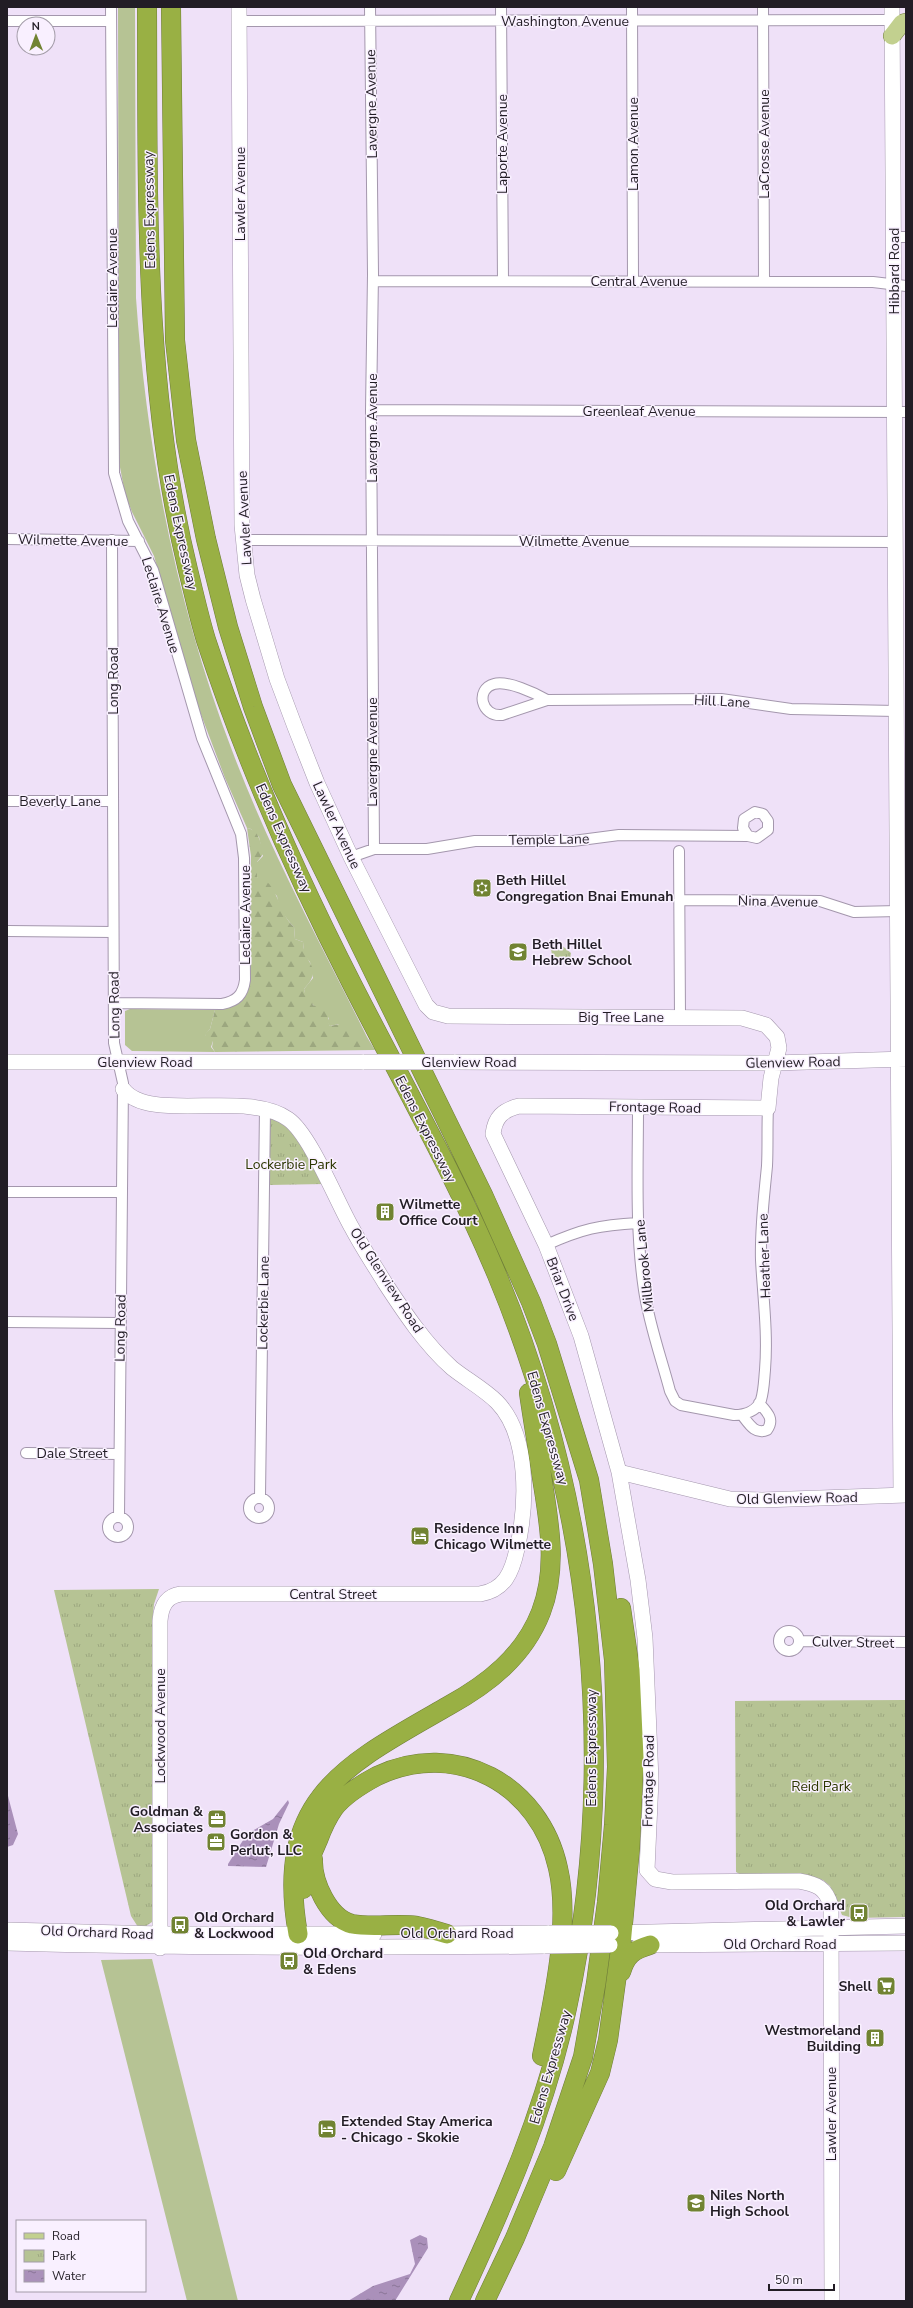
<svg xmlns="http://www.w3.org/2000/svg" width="913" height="2308" font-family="'Nunito Sans',sans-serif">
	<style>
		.green { fill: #b6c394 }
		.forest { fill: url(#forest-firs) }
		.park { fill: url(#park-tufts) }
		.water { fill: url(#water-ripples) }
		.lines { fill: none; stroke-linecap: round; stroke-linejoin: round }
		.street-casing { stroke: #a497ad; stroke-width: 12 }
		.secondary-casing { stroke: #a497ad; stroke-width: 16 }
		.primary-casing { stroke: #6f7d39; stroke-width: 18 }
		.highway-casing { stroke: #6f7d39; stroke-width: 20 }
		.street { stroke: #fff; stroke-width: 10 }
		.secondary { stroke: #fff; stroke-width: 15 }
		.primary { stroke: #c2d08f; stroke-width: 17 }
		.highway { stroke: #99b044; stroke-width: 19 }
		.secondary-bridge-casing { stroke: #a497ad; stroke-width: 16; stroke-linecap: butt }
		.secondary-bridge { stroke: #fff; stroke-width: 15 }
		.labels { text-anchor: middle; stroke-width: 3; stroke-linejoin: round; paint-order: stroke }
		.street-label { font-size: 14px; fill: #221d25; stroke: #f9f0ff }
		.poi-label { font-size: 14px; font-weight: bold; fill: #221d25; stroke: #f9f0ff; text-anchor: start }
		.park-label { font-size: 14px; fill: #2c3600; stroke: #f9f0ff }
	</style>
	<defs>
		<pattern id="forest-firs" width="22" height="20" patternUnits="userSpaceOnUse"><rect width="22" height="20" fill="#b6c394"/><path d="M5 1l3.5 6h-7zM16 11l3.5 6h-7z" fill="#9ca77f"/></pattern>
		<pattern id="park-tufts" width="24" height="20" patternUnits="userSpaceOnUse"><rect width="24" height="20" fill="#b6c394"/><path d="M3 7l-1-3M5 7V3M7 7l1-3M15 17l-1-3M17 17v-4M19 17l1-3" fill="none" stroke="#9ca77f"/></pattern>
		<pattern id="water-ripples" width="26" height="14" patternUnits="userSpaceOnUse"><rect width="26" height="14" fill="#aa90ba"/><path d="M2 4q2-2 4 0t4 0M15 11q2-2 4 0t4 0" fill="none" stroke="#8a7597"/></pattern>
	</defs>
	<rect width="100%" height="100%" fill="#efe1f8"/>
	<path class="green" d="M118 7H135L136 298C147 454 177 607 233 753 270 851 321 944 367 1037H352V1034L339 1024 330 1026 327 1022 329 1018C320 1010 306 1002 304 989L313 978 310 962 304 955 303 942 295 939 294 927C286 919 278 907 277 896L257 877V862L263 856 259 837 251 829 247 828 225 778 194 696 154 556 132 512 125 494 119 462Z
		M130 1009 215 1010 210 1029 205 1035 213 1041 211 1047 215 1052 132 1051 125 1045V1011Z
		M152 1959 238 2301H187L101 1960Z"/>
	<path class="forest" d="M247 828C260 830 260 844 264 853L257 862V877C260 879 262 877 265 880 279 891 279 913 294 927L295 939 303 942C303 964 325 967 304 989L305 993 309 994 313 1005 329 1013 328 1022 330 1026 349 1022 354 1030 352 1037H367L375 1050 215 1052 212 1047 213 1041H206L205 1034 210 1029 215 1010C231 1009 243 1003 249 988L251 856Z"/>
	<path class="park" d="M559 943 571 953 570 959 556 961 552 956 551 948 553 945Z
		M270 1118C299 1128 310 1159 324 1184L269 1185Z
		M159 1589 154 1604 152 1624 154 1912 152 1922 146 1926 138 1927 131 1916 54 1590Z
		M906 1700V1917L853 1918 842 1915 830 1886 823 1880 805 1876 745 1877 736 1872 735 1701Z"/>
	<path class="water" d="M8 1796 18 1834 13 1845 7 1847Z
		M288 1800 289 1803 279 1824 266 1867 228 1866V1864L247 1834 273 1819Z
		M420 2235 427 2238 428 2248 395 2301H348L373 2286 410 2274 415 2264 410 2240Z"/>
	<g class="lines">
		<defs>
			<path id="street" d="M111 7 114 473 128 521 153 570 202 738 241 834 244 858 245 980C243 995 237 1001 222 1004L114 1003
				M370 7 373 274 371 410 374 849
				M501 7 503 281
				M632 7 633 281
				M763 7 764 281
				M7 21H111
				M239 21 892 20
				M894 237H906
				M373 281 873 282 906 286
				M371 410 906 412
				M7 539 139 541
				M112 540 114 1043 123 1083 119 1517
				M242 540 896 542
				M547 700 502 715C481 717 475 689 494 684 507 680 535 693 547 700L721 699 791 709 897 711
				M7 801H113
				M679 851 680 1017
				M351 857 374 849H427L475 841H573L619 835 748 836 757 838 768 830V821L763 814 755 812 744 819 743 828 748 836
				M679 900 820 901 854 912 898 911
				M7 931 113 932
				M638 1107C638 1168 635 1230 644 1290 649 1324 661 1357 670 1391L675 1401 681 1405 734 1415C745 1415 757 1411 761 1400 764 1390 764 1380 765 1370 768 1333 763 1297 761 1260 760 1228 764 1198 767 1166 768 1147 767 1127 768 1108
				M7 1192H121
				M546 1245C582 1229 599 1225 638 1223
				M7 1322 120 1323
				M742 1415C749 1424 755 1435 767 1430 775 1419 767 1412 759 1403
				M26 1453 119 1454
				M260 1497 265 1109
				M249 1508a10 10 0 1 1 20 0a10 10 0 1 1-20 0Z
				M108 1527a10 10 0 1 1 20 0a10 10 0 1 1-20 0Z
				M779 1641a10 10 0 1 1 20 0a10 10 0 1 1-20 0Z
				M799 1641 906 1642"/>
			<path id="secondary" d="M239 7 242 525 247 575 253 599 277 679 295 727 317 783 351 857 426 1005 433 1012 448 1016 742 1018 766 1025 777 1037 779 1048 771 1078 768 1108 519 1106C503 1110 495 1117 493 1134L546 1245 581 1336 619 1472 638 1580 645 1638 651 1780 647 1870 655 1879 672 1882 799 1881C817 1884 826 1888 831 1906L832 2301
				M892 7 901 1495
				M7 1062H364
				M454 1062 774 1063 906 1059
				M123 1089C149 1124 246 1089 288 1119 310 1134 337 1202 352 1228 362 1247 374 1265 385 1283 404 1312 425 1344 452 1368 467 1380 484 1389 497 1402 530 1436 527 1506 517 1549 512 1572 505 1590 480 1594H181C166 1596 161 1607 160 1621V1948
				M619 1472 730 1499 762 1500 906 1495
				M7 1930 160 1934H374
				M611 1933 906 1926
				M436 1934 549 1933
				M7 1943C186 1948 365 1948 545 1946
				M639 1945 906 1943"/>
			<path id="primary" d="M892 36 902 23 906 22"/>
			<path id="highway" d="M147 7C148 195 143 386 188 570 194 594 199 617 206 640 245 759 295 873 352 984 401 1080 455 1175 497 1275 593 1505 620 1764 567 2008 545 2111 503 2206 459 2301
				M171 7 175 340 186 440 206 539 228 627 253 707 282 785 484 1197 531 1302 547 1344 589 1480 603 1564 614 1660 617 1767 614 1825 607 1902 596 1983 583 2057 553 2147 515 2238 485 2301
				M313 1859C312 1881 328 1918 352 1924 373 1928 396 1923 417 1926 427 1928 437 1931 447 1934
				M303 1889C303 1872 311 1856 318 1840 322 1829 327 1818 334 1808 345 1794 362 1784 377 1776 456 1738 540 1785 558 1868 571 1924 553 2001 542 2056
				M298 1934C274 1798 345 1765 448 1706 488 1684 524 1656 541 1612 558 1568 549 1522 542 1478 538 1449 533 1421 529 1393
				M621 1972C626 1955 633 1950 650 1945
				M556 2171 600 2073 608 2040 621 1945 630 1848 634 1758 630 1670 621 1608"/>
		</defs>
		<use href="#street" class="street-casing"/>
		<use href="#secondary" class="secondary-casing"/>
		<use href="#primary" class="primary-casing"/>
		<use href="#highway" class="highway-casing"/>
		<use href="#street" class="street"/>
		<use href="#secondary" class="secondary"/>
		<use href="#primary" class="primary"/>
		<use href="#highway" class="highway"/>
		<defs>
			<path id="secondary-bridge" d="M364 1062H454
				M549 1933H611
				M545 1946 610 1945"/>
		</defs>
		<use href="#secondary-bridge" class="secondary-bridge-casing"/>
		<use href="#secondary-bridge" class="secondary-bridge"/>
	</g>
	<defs>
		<symbol id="synagogue-square" viewBox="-11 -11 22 22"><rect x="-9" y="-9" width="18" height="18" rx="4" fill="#718332" stroke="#f9f0ff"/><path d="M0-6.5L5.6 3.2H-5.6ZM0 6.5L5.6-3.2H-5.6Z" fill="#fff"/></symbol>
		<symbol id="school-square" viewBox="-11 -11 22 22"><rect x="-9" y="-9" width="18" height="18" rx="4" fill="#718332" stroke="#f9f0ff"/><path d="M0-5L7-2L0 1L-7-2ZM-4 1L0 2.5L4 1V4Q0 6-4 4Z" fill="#fff"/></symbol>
		<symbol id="building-square" viewBox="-11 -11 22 22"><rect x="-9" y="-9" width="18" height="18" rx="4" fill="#718332" stroke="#f9f0ff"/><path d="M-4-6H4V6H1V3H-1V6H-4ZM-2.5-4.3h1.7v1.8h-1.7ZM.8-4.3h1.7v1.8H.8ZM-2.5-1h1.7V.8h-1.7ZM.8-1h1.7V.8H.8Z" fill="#fff"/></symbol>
		<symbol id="hotel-square" viewBox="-11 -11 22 22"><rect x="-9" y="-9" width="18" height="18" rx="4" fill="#718332" stroke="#f9f0ff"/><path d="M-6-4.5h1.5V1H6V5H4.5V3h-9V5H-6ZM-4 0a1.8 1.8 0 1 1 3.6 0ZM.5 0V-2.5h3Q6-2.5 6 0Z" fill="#fff"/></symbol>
		<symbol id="office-square" viewBox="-11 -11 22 22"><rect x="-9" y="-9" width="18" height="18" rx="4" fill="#718332" stroke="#f9f0ff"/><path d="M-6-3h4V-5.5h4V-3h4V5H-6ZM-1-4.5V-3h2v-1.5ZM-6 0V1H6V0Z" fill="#fff"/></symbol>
		<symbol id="bus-square" viewBox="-11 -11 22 22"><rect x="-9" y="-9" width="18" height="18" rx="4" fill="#718332" stroke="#f9f0ff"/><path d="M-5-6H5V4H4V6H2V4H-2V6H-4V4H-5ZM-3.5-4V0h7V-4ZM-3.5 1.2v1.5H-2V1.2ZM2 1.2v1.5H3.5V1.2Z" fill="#fff"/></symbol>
		<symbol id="supermarket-square" viewBox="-11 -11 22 22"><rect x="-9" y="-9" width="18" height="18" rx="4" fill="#718332" stroke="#f9f0ff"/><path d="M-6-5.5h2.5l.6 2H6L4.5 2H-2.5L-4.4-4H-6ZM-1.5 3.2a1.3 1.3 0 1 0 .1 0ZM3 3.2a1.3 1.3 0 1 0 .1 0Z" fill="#fff"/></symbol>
	</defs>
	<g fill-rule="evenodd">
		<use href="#synagogue-square" x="471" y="877" width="22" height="22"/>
		<use href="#school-square" x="507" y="941" width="22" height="22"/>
		<use href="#building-square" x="374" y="1201" width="22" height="22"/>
		<use href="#hotel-square" x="409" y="1525" width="22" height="22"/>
		<use href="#office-square" x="206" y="1808" width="22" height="22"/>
		<use href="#office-square" x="205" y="1831" width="22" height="22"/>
		<use href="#bus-square" x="848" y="1902" width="22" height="22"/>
		<use href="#bus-square" x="169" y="1914" width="22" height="22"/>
		<use href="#bus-square" x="278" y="1950" width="22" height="22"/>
		<use href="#supermarket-square" x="875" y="1975" width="22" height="22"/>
		<use href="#building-square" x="864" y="2027" width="22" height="22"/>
		<use href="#hotel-square" x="316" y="2118" width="22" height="22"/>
		<use href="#school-square" x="685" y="2192" width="22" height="22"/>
	</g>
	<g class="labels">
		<g class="street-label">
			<text x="565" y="26">Washington Avenue</text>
			<text transform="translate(371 104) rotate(-91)" y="5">Lavergne Avenue</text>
			<text transform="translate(502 144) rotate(-90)" y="5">Laporte Avenue</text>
			<text transform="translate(633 144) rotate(-90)" y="5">Lamon Avenue</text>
			<text transform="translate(764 144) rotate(-90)" y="5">LaCrosse Avenue</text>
			<text transform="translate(240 194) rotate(-90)" y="5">Lawler Avenue</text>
			<text transform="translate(149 210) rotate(-91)" y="5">Edens Expressway</text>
			<text transform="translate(894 271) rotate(-90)" y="5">Hibbard Road</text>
			<text transform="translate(112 278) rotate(-90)" y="5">Leclaire Avenue</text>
			<text x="639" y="286">Central Avenue</text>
			<text x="639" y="416">Greenleaf Avenue</text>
			<text transform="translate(372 428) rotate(-90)" y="5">Lavergne Avenue</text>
			<text transform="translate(244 518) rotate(-93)" y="5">Lawler Avenue</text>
			<text transform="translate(181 532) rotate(78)" y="5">Edens Expressway</text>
			<text transform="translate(73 540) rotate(1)" y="5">Wilmette Avenue</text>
			<text x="574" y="546">Wilmette Avenue</text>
			<text transform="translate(161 605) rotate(73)" y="5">Leclaire Avenue</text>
			<text transform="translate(113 681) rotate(-90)" y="5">Long Road</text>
			<text transform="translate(722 701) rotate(3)" y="5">Hill Lane</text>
			<text transform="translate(372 752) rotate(-90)" y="5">Lavergne Avenue</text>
			<text x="60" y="806">Beverly Lane</text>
			<text transform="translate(337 825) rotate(65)" y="5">Lawler Avenue</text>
			<text transform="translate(284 838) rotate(66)" y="5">Edens Expressway</text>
			<text transform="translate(549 839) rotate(-1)" y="5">Temple Lane</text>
			<text transform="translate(778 901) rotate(1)" y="5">Nina Avenue</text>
			<text transform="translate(245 915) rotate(-90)" y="5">Leclaire Avenue</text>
			<text transform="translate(114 1005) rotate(-91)" y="5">Long Road</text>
			<text x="621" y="1022">Big Tree Lane</text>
			<text x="145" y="1067">Glenview Road</text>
			<text x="469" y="1067">Glenview Road</text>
			<text transform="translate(793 1062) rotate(-1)" y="5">Glenview Road</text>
			<text transform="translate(655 1107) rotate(1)" y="5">Frontage Road</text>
			<text transform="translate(426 1129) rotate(63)" y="5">Edens Expressway</text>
			<text transform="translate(764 1256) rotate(-92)" y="5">Heather Lane</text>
			<text transform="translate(644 1266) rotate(-96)" y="5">Millbrook Lane</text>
			<text transform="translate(387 1280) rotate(57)" y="5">Old Glenview Road</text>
			<text transform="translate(563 1289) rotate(69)" y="5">Briar Drive</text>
			<text transform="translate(263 1303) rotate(-89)" y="5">Lockerbie Lane</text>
			<text transform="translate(120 1328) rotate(-89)" y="5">Long Road</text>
			<text transform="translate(548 1428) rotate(74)" y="5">Edens Expressway</text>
			<text x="72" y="1458">Dale Street</text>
			<text transform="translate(797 1498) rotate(-1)" y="5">Old Glenview Road</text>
			<text x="333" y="1599">Central Street</text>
			<text transform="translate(853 1642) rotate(1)" y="5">Culver Street</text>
			<text transform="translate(160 1726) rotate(-90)" y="5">Lockwood Avenue</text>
			<text transform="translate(591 1748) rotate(-90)" y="5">Edens Expressway</text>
			<text transform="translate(648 1781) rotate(-89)" y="5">Frontage Road</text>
			<text transform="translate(97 1932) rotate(2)" y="5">Old Orchard Road</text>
			<text x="457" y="1938">Old Orchard Road</text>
			<text x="780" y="1949">Old Orchard Road</text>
			<text transform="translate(550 2067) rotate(-74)" y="5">Edens Expressway</text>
			<text transform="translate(831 2114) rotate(-90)" y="5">Lawler Avenue</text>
		</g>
		<g class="poi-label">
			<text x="496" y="885">Beth Hillel<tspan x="496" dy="16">Congregation Bnai Emunah</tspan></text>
			<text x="532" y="949">Beth Hillel<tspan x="532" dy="16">Hebrew School</tspan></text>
			<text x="399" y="1209">Wilmette<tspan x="399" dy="16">Office Court</tspan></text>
			<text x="434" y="1533">Residence Inn<tspan x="434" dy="16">Chicago Wilmette</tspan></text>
			<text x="203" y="1816" text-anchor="end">Goldman &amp;<tspan x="203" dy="16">Associates</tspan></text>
			<text x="230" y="1839">Gordon &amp;<tspan x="230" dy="16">Perlut, LLC</tspan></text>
			<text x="845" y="1910" text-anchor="end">Old Orchard<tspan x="845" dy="16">&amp; Lawler</tspan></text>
			<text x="194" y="1922">Old Orchard<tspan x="194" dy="16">&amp; Lockwood</tspan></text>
			<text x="303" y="1958">Old Orchard<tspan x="303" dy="16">&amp; Edens</tspan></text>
			<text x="872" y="1991" text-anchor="end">Shell</text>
			<text x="861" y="2035" text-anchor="end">Westmoreland<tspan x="861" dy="16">Building</tspan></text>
			<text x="341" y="2126">Extended Stay America<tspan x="341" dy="16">- Chicago - Skokie</tspan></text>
			<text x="710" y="2200">Niles North<tspan x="710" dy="16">High School</tspan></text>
		</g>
		<g class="park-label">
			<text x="291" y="1169">Lockerbie Park</text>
			<text x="821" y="1791">Reid Park</text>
		</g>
	</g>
	<rect width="913" height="2308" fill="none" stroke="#221d25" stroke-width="16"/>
	<rect x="16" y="2220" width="130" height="72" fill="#f9f0ff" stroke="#a39ca8"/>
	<rect x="24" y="2233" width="20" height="6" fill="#c2d08f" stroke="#a39ca8"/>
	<text x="52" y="2240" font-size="12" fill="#221d25">Road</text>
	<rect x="24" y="2250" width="20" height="12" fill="url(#park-tufts)" stroke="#a39ca8"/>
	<text x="52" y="2260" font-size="12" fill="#221d25">Park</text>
	<rect x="24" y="2270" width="20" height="12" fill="url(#water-ripples)" stroke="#a39ca8"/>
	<text x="52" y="2280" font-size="12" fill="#221d25">Water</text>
	<g transform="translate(36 36) rotate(359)"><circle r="19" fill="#f9f0ff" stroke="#a39ca8"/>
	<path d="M0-3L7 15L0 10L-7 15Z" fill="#718332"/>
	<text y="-6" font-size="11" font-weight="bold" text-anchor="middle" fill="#221d25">N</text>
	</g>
	<path d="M769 2284v6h65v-6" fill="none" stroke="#221d25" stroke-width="2"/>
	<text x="775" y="2284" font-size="12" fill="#221d25" stroke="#f9f0ff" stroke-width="3" paint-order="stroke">50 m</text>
</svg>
